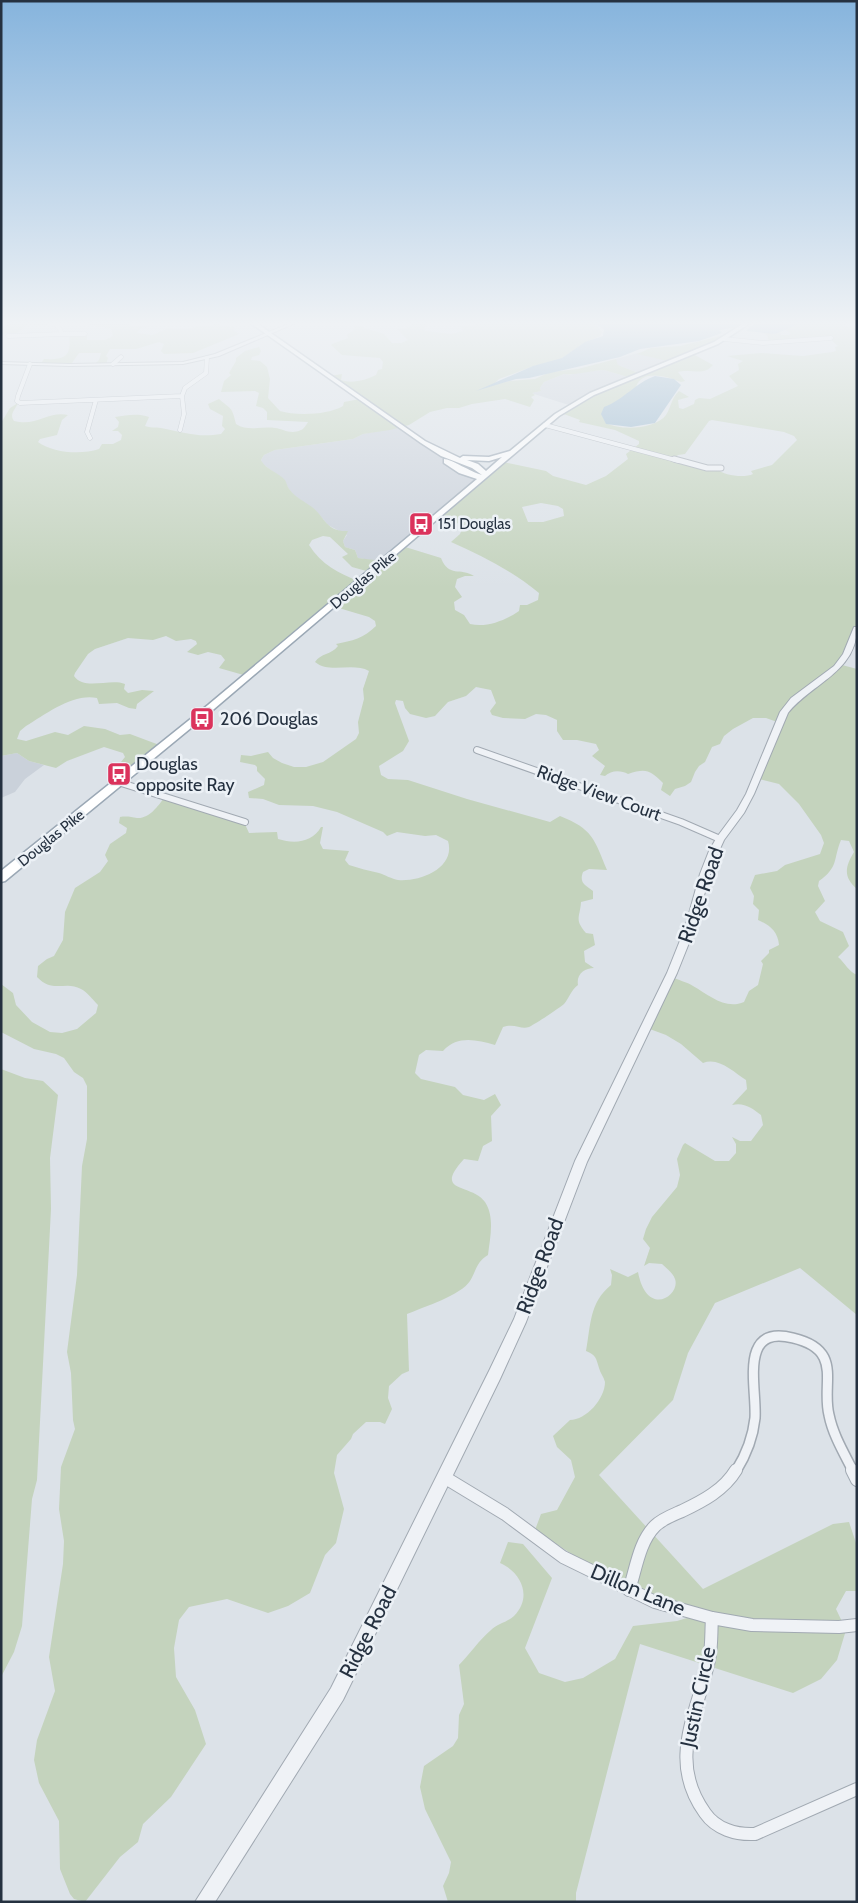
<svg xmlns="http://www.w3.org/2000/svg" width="858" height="1903" font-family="Cabin,sans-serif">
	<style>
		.built { fill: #cad1da }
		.green { fill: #c4d3bd; fill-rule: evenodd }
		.water { fill: #93b4cc }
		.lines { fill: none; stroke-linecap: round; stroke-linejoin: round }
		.minor-far4-casing { stroke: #a1a9b2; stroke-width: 5 }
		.minor-far3-casing { stroke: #a1a9b2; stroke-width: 7 }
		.minor-far2-casing { stroke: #a1a9b2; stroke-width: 8 }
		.minor-far1-casing { stroke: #a1a9b2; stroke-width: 12 }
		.minor-casing { stroke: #a1a9b2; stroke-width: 14 }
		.tertiary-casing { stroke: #a1a9b2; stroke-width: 2 }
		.primary-casing { stroke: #9ba8b5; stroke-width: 3 }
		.minor-far4 { stroke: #eff2f6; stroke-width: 4 }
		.minor-far3 { stroke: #eff2f6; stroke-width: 5 }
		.minor-far2 { stroke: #eff2f6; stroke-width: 6 }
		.minor-far1 { stroke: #eff2f6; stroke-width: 9 }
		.minor { stroke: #eff2f6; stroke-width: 12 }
		.tertiary { fill: #eff2f6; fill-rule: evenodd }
		.primary { fill: #fff; fill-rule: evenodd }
		.labels { text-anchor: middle; stroke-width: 5; stroke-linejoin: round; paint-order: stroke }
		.far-poi-label { font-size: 15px; fill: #253140; stroke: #ecf1f6; text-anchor: start }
		.far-street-label { font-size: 15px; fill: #253140; stroke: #ecf1f6 }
		.poi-label { font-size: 18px; fill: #253140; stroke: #ecf1f6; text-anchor: start }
		.street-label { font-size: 18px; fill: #253140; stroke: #ecf1f6 }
		.near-street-label { font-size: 21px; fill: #253140; stroke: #ecf1f6 }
	</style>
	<rect width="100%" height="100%" fill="#dce2e8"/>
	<path class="built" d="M638 353 658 357 668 361 641 374 618 365 616 362V359Z
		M604 370 631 378 572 406 531 393 541 391 540 388 544 382 564 374 569 375 581 372Z
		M401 427 429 446 486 473 383 562 358 558 355 550 345 547 343 541 347 535 328 525 318 513 295 496 288 488 285 481 263 464 261 460 264 455 275 450 353 439 363 434Z
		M17 753 29 761 44 765 25 779 15 792 1 798V756Z"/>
	<path class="green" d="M1 322H51L53 323 41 326 28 324 17 333H6L1 336Z
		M128 322 129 325 147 327 141 328 137 333 153 335 168 328 184 329 217 324 235 328 234 330 239 334 193 353 164 354 161 351 164 344 159 342 136 349H110L106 356 108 358 106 364H95L99 360 101 353H79L72 363 69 365H40L44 359C65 360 72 356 69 335H87V340H105L113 336 111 328 97 326V323Z
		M411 322H431L434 323 427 324 424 329 426 331 451 334 463 331 460 326 483 324 484 322H602L595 325 602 332 600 336 584 343 558 361 531 367 499 379 493 385 509 381 535 379 550 372 578 369 616 359 618 365 641 374 668 361 637 354 651 348 680 346 737 332 723 341 693 354 713 365C703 377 691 368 678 372L685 381 681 382C669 377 642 368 636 387L602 415 606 423C621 431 656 429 666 415 671 407 672 397 679 391L689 397 678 400 679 408 683 409 694 404 695 400 699 398 710 399 738 386 729 376 739 370 738 364 743 361 727 356 761 353 803 356 832 352 836 351 835 347 838 346 830 339 769 342 767 335 759 331 780 332 781 335H789L791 333 781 328 802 322H848L850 323 842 326 857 328V633L842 665 857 669V889C843 877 845 867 854 852L849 841 841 840C833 859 839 867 819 881L818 886 825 901 815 912 820 921 843 932 849 946 838 957C845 963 849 972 857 975V1315L800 1268 715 1303 688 1353 673 1400 599 1475 703 1589 833 1524 849 1522 857 1546V1591H846L836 1609 846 1630 837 1660 821 1679 793 1693 640 1644 576 1893V1902H448L443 1886 449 1873 451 1862 425 1809 420 1787 424 1766 453 1746 458 1738 459 1715 464 1704 459 1665C470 1654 479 1640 491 1630 497 1624 508 1622 514 1616 533 1597 521 1572 500 1563L508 1542 523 1544 552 1578 525 1648 539 1673 565 1682 583 1678 615 1659 633 1626 677 1621 700 1614 593 1568 535 1530 541 1514 557 1510 575 1477 571 1460 557 1447 553 1436 570 1420C586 1420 605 1399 605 1382 604 1377 600 1373 599 1368 596 1358 596 1355 586 1351 591 1325 589 1303 611 1285L612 1275 610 1269 628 1277 638 1272C647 1319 681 1295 675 1279 673 1273 666 1268 662 1264L649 1263 644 1266 650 1248 643 1239 646 1229 652 1217 677 1187 680 1175 677 1159 683 1145 685 1143 715 1161H729L736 1153V1144L732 1137 740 1141H751L763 1125 761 1115C752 1108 744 1102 732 1105L747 1089 746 1080C733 1072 719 1057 703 1063L681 1044 666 1035 647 1028 671 977C678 980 687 982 693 986 709 995 725 1010 744 1002L749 991 758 985 763 964 761 961 769 953V950L779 945C778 932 770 925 758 920L759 910 753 904 754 896 750 888 755 875 777 871 785 865 820 854 824 843 821 835 799 804 779 784 759 779 780 723 766 718H753L733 729 724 736 720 744 712 747 705 762 699 766 695 772 691 782 685 786 675 789 670 796 661 790 663 783C650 770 646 768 628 774 621 770 611 770 605 776L600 775 605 766 592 756 599 750 596 744 577 740H563L557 731V720L546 715 536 714 525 719 503 718 492 715 490 711 496 703 491 690 476 687 466 696 448 702 435 716 426 718 410 714 405 708 403 701 396 700 395 703 409 741 403 751 379 766 381 775 388 779 408 780 467 799 550 822 560 816C593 829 594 839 607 870L589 869 583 872C579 883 585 885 593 891V899L581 902C580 918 574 919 586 933L593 934 595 945 584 951 585 962 594 968C585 968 576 974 578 985 571 990 569 998 564 1004 558 1009 537 1023 529 1027 521 1030 515 1023 503 1027L495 1045C476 1040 458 1035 443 1051L426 1050 419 1055 415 1073 421 1079 455 1087 463 1095 484 1100 495 1094 501 1105 491 1116 492 1141 483 1146 478 1161 464 1159C432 1194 472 1183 485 1202 495 1217 490 1238 488 1255 477 1261 476 1271 470 1281 461 1295 424 1307 407 1314L409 1371 402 1374 389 1386 388 1398 392 1409 385 1424 380 1422H366L353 1434 351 1439 337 1455 334 1473 344 1509 336 1543 325 1555 310 1593 288 1606 268 1613 227 1599 189 1607 179 1620 174 1648 176 1677 195 1710 206 1744 171 1797 143 1824 138 1842 120 1857 85 1902 74 1899 70 1894 60 1869 59 1821 39 1783 34 1760 37 1740 55 1691 49 1657 63 1564 64 1541 59 1509 61 1467 75 1429 73 1420 71 1373 67 1352 77 1275 82 1166 87 1139V1086L83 1078 74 1072 64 1058 56 1054 34 1049 1 1032V984L13 993 16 1005 32 1022 50 1032 62 1033 77 1029 96 1013 98 1005C93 1000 87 992 81 989 66 980 53 994 37 977L38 966 47 959 54 956 63 940 65 912 75 888 100 872 108 861 105 855 110 844 126 833 127 828 119 823 120 817C127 816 131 817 137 818 149 819 158 806 164 798L244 822 249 833 277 832 278 839C294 844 312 843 321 827H323L320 843 323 849 349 851 345 860 349 865C359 868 369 871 379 873 385 875 392 879 398 880 420 882 456 868 448 841L436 835 425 836 397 832 387 836 383 832 337 812 313 806 279 805 263 799 249 798 248 792 264 785 265 779 257 771V767L255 765 240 762 241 755 251 756 268 752 273 758 282 763 294 767H306L323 762 356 739 359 733 358 722 364 699 363 689 369 671C353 662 329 674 315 662 321 653 331 655 338 646L336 644C352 641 364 638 376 626L375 621 369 617 332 606 247 676 219 668 225 660 221 655 208 652 198 655 187 652 197 644 196 641 191 639 176 641 166 636 153 640 128 638 95 649 88 654 75 673 74 676C84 691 110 678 125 684L124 689 128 693 142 690 154 691 137 704 136 709 129 708 117 703 99 704 97 698C73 693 46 714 26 726L20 731 17 739 26 741 55 732 68 735 84 726 105 729 120 735 130 734 162 746 134 768 121 762 125 757 123 753 104 747 67 761 56 768 29 761 17 753 1 756V423L10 408 18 403C15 410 9 414 14 421 37 427 47 411 68 415L62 420 57 435 40 439 38 442C53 453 81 455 99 449L102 444H113L121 440 122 435 118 431H112L118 427 119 422 115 417C127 415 138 413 149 417L145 426C150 428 155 427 161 428 183 432 197 438 221 434L225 429 222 426 223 416 210 409 208 404 219 399C232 410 232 407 236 424 248 432 262 426 275 428 284 429 290 435 301 430 304 429 306 425 308 422L267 420V412L263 408 256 406 259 393 255 391 221 392 224 381 231 375 229 373 236 361V358L245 351 259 347 261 351 259 355 252 357 251 360 260 361 267 367 270 379 268 398 280 411C296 416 328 415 343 406L344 402 360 399 330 376 342 374 341 380C352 384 366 380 376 375L378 370 382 369 383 362 380 358 342 355 331 345 332 344 348 338 347 335 355 329 353 324 384 334 392 343H401L408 340 397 329 411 327ZM604 370 631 378 592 395 561 413 580 420 579 422 615 430 639 441V444L626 454 628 459 606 476 586 485 553 476 546 471 503 462 437 517 460 524 462 529 460 534 451 542C483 556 512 571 539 593L538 600 527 605H520L519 611C506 620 487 628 470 624L464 615 455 610 454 602 462 597 455 587 457 579 465 576H474C460 567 449 578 441 558L402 546 383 561 358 558 355 550 345 547 343 541 348 531C326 532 326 518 312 507 304 501 296 498 290 490 287 487 287 483 285 480 278 472 266 470 261 460L264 455 275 450 353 439 363 434 390 430 409 425 430 412 447 408H459L472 404 505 399 530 407 534 400 531 397 535 395 532 393 541 391 540 388 544 382 564 374C571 376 594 370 604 370ZM712 420 784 432 794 436 797 440 772 465 751 471 753 474C745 478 724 476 717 469L674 459 678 455 685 454 709 421ZM541 503 558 506 563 509 564 516 543 522H528L522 507ZM323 536 330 537 348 554 342 557 352 567 370 572 359 581C339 574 321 564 309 545L312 540Z
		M1 1069 25 1078 43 1081 58 1095 50 1158 51 1209 37 1480 32 1499 22 1626 14 1652 1 1677Z"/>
	<path class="water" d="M601 322H744L738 327 719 330 722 333 699 341 640 349 620 357 529 378 516 379 476 391 533 366 562 358 585 342 603 336 604 329 595 324Z
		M756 322H803L775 334 746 331Z
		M655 376 674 379 681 385 655 423 631 427 606 424 601 414 604 407C625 399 635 383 655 376Z"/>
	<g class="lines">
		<defs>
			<path id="minor-far4" d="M52 322 59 327 62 334H85
				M89 322H129
				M1 324 12 322
				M8 336 62 334
				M724 339 763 343 831 338
				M30 364 18 396 17 401 20 403 182 396
				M113 364 121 357
				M545 425 679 461
				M180 430 184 414 182 396 185 388 206 373 207 358
				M90 438 87 432 96 400"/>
			<path id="minor-far3" d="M674 459 707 468H721"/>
			<path id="minor-far2" d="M477 750 681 822 720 839
				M118 782 245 822"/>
			<path id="minor-far1" d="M736 1471C746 1455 753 1437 755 1418 757 1387 738 1324 793 1338 844 1350 821 1383 829 1415 833 1435 844 1453 853 1471"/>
			<path id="minor" d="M852 1470 857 1480
				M444 1477 505 1514 563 1557 655 1602 712 1618 752 1625 839 1627 857 1625
				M629 1590C636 1569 639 1542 655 1526 662 1519 673 1515 682 1511 703 1501 724 1490 736 1470
				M712 1618C711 1632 712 1646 709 1660 697 1715 667 1760 705 1813 716 1829 736 1835 755 1834L857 1789"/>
			<path id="tertiary" d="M293 322H298L219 356 183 364 69 366 1 364V362L69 364 183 362 215 354Z
				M854 627H857C857 672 812 683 788 713L754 794 744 813 724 840 719 851 710 874 695 928 677 973 587 1162 526 1322 500 1379 343 1700 215 1902H195L331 1688 490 1369 514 1319 575 1161 667 973 685 928 700 874 709 851 717 837 737 810 746 794 780 712 791 698 834 666 843 654Z"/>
			<path id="primary" d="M249 322H255L425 441 460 458 463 456 489 457 510 451 555 414 590 393 714 342 746 322H752L718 344 594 395 559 416 214 709 5 881 1 882V871L208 705 477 479 459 473 444 463V459C451 459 471 472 482 475L472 468 441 456 421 443ZM502 457 486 471 478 464 467 460 489 461Z"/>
		</defs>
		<use href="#minor-far4" class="minor-far4-casing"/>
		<use href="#minor-far3" class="minor-far3-casing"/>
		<use href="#minor-far2" class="minor-far2-casing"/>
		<use href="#minor-far1" class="minor-far1-casing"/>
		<use href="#minor" class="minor-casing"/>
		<use href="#tertiary" class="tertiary-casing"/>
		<use href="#primary" class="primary-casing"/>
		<use href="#minor-far4" class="minor-far4"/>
		<use href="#minor-far3" class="minor-far3"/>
		<use href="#minor-far2" class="minor-far2"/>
		<use href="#minor-far1" class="minor-far1"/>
		<use href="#minor" class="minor"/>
		<use href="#tertiary" class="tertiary"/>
		<use href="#primary" class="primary"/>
	</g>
	<linearGradient id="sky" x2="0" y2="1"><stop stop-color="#86b4dd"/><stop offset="0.55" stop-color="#eff2f5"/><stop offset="1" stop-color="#eff2f5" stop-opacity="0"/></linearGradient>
	<rect width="858" height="588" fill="url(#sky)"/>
	<defs>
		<symbol id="bus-square" viewBox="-11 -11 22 22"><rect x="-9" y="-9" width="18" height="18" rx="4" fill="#db335c" stroke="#ecf1f6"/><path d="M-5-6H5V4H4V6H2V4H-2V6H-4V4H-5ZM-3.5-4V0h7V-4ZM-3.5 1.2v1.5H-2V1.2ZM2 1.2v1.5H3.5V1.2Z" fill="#fff"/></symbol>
	</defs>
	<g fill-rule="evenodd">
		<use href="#bus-square" x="407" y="510" width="28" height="28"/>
		<use href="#bus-square" x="188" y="705" width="28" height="28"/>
		<use href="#bus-square" x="105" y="760" width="28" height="28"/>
	</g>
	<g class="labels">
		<g class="far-poi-label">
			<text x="438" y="529">151 Douglas</text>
		</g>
		<g class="far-street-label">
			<text transform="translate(363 580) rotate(-40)" y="5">Douglas Pike</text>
			<text transform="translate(51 838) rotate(-39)" y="5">Douglas Pike</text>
		</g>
		<g class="poi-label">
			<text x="220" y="725">206 Douglas</text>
			<text x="136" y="770">Douglas<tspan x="136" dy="21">opposite Ray</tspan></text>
		</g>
		<g class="street-label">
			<text transform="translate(599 793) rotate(20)" y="6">Ridge View Court</text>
		</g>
		<g class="near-street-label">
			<text transform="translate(701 895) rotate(-71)" y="7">Ridge Road</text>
			<text transform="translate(540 1266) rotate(-70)" y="7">Ridge Road</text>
			<text transform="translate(638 1590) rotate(23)" y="7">Dillon Lane</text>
			<text transform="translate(368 1632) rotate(-63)" y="7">Ridge Road</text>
			<text transform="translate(698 1697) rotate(-78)" y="7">Justin Circle</text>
		</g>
	</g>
	<rect width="858" height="1903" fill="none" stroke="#253140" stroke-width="5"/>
</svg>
